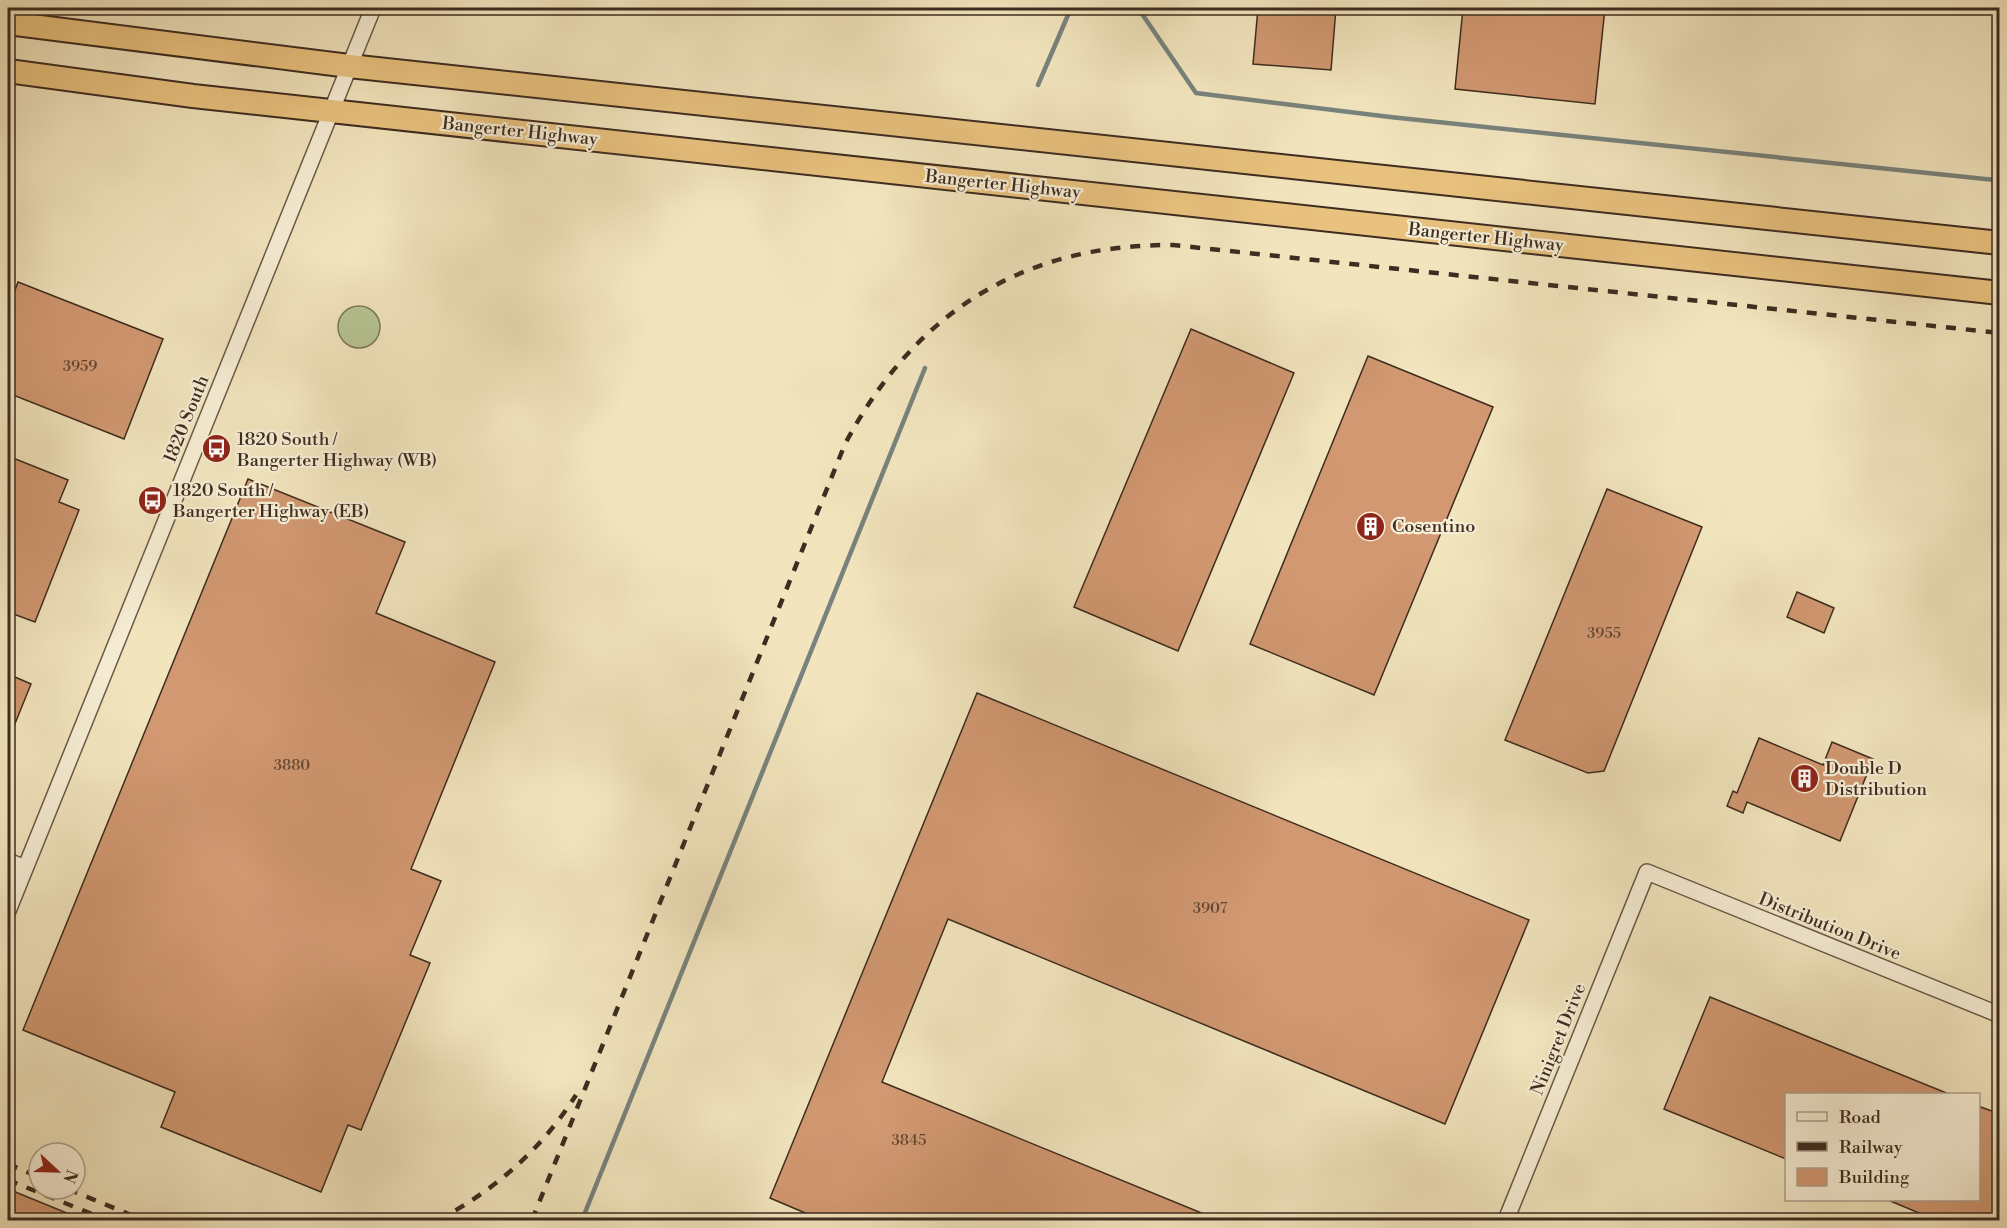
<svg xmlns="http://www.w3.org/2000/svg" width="2007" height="1228" font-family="'Libre Bodoni',serif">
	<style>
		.green { fill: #b7c594; stroke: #7a785a; stroke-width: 1.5 }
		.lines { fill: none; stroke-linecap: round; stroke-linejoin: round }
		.stream { stroke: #78837d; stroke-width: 4.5 }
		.building { fill: #d19871; stroke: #3d2c20; stroke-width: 1.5 }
		.minor-casing { stroke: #6a5a48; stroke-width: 18 }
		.highway-casing { stroke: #3d2c20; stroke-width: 26 }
		.minor { stroke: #f7eed5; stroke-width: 15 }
		.highway { stroke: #e9c27f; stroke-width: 22 }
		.rail { stroke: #3d2c20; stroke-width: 4.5; stroke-dasharray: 10 10; stroke-linecap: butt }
		.labels { text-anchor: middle; stroke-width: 4.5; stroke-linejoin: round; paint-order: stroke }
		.number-label { font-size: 15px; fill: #624734 }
		.street-label { font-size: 18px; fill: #3d2c20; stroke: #f7eed5 }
		.poi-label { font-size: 18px; fill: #3d2c20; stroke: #f7eed5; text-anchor: start }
	</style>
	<rect width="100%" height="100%" fill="#f2e5be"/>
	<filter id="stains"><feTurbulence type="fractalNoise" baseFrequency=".00333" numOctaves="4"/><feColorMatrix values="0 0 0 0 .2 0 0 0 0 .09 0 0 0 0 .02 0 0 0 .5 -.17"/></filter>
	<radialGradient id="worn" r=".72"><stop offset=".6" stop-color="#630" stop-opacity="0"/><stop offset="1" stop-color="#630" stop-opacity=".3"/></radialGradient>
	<path class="green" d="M338 327a21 21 0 1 1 42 0a21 21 0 1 1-42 0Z"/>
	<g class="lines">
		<path class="stream" d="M1138 8 1196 93 1390 117 1995 180
			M1038 85 1071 8
			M582 1220 925 368"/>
	</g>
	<path class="building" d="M1258 8H1336L1331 70 1253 64Z
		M1463 8H1605L1595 104 1455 89Z
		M18 282 163 339 124 439 8 393V309Z
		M1191 329 1294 373 1178 651 1074 607Z
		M1368 356 1493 407 1374 695 1250 644Z
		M8 456 68 480 59 502 79 510 35 622 8 612Z
		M248 479 405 542 376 613 495 662 411 869 441 881 410 955 430 963 361 1130 348 1125 321 1192 161 1127 175 1092 23 1030Z
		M1607 489 1702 527 1604 771 1588 773 1505 740Z
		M1797 592 1834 608 1824 633 1787 617Z
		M8 674 31 684 8 741Z
		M977 693 1529 920 1445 1124 948 919 882 1082 1221 1221H824L770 1198Z
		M1759 738 1823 765 1832 742 1873 759 1840 841 1747 802 1743 813 1727 806 1733 791 1737 793Z
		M1710 997 1949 1094V1095H1786V1159L1664 1109Z
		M1978 1106 2000 1114V1221H1938L1888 1200H1978Z
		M8 1189 84 1220V1221H8Z"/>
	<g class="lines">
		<defs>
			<path id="minor" d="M8 861 25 868
				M8 911 373 8
				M1506 1220 1647 872 2000 1015"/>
			<path id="highway" d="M8 23 349 66 2000 243
				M8 71 193 96 2000 293"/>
		</defs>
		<use href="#minor" class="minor-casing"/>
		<use href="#highway" class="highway-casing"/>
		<use href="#minor" class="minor"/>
		<use href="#highway" class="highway"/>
		<path class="rail" d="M8 1164 39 1177
			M8 1180 107 1220
			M68 1189 143 1220
			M438 1220C494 1191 542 1149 576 1095
			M532 1220 845 444C915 312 1023 244 1173 245L2000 333"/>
	</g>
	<defs>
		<symbol id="bus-disc" viewBox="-11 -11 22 22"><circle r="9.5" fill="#8f2418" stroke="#f7eed5"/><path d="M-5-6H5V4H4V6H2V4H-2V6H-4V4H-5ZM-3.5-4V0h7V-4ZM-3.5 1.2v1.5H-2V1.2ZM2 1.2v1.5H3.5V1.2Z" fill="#fff"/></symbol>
		<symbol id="building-disc" viewBox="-11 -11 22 22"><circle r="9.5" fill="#8f2418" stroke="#f7eed5"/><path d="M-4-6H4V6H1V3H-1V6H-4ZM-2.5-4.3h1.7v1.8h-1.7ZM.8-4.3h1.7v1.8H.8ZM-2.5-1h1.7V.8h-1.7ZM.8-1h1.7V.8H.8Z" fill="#fff"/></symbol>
	</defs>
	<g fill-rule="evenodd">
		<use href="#bus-disc" x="200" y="432" width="33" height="33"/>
		<use href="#bus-disc" x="136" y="484" width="33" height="33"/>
		<use href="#building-disc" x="1354" y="510" width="33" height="33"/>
		<use href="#building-disc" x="1788" y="762" width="33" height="33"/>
	</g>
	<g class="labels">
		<g class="number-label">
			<text x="80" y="371">3959</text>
			<text x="1604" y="638">3955</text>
			<text x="292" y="770">3880</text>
			<text x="1210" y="913">3907</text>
			<text x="909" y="1145">3845</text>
		</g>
		<g class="street-label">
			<text transform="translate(520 131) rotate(6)" y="6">Bangerter Highway</text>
			<text transform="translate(1003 184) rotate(6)" y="6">Bangerter Highway</text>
			<text transform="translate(1486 237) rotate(6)" y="6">Bangerter Highway</text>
			<text transform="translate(186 419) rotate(-68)" y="6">1820 South</text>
			<text transform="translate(1830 926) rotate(22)" y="6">Distribution Drive</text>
			<text transform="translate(1558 1039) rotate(-68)" y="6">Ninigret Drive</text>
		</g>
		<g class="poi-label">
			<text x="237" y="445">1820 South /<tspan x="237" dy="21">Bangerter Highway (WB)</tspan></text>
			<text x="173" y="496">1820 South /<tspan x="173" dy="21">Bangerter Highway (EB)</tspan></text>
			<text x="1392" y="532">Cosentino</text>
			<text x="1825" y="774">Double D<tspan x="1825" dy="21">Distribution</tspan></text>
		</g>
	</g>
	<rect width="2007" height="1228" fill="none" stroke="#f2e5be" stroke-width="30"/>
	<rect x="9" y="9" width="1989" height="1210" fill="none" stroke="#3d2c20" stroke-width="3"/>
	<rect x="15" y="15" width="1977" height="1198" fill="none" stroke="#3d2c20" stroke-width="1.5"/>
	<rect x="1785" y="1093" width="195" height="108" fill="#f7eed5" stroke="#ada08d" stroke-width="1.5"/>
	<rect x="1797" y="1112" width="30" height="9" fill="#f7eed5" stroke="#ada08d" stroke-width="1.5"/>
	<text x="1839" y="1123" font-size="18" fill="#3d2c20">Road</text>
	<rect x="1797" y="1142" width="30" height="9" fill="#3d2c20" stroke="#ada08d" stroke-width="1.5"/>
	<text x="1839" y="1153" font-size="18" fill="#3d2c20">Railway</text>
	<rect x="1797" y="1168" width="30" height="18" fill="#d19871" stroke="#ada08d" stroke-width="1.5"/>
	<text x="1839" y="1183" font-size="18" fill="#3d2c20">Building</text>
	<g transform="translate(57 1171) rotate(112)"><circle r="28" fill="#f7eed5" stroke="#ada08d" stroke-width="1.5"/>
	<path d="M0-4.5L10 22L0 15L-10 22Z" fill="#8f2418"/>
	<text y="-9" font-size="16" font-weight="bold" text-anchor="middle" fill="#3d2c20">N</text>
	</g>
	<rect width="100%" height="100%" filter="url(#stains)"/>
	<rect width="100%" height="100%" fill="url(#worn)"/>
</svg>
